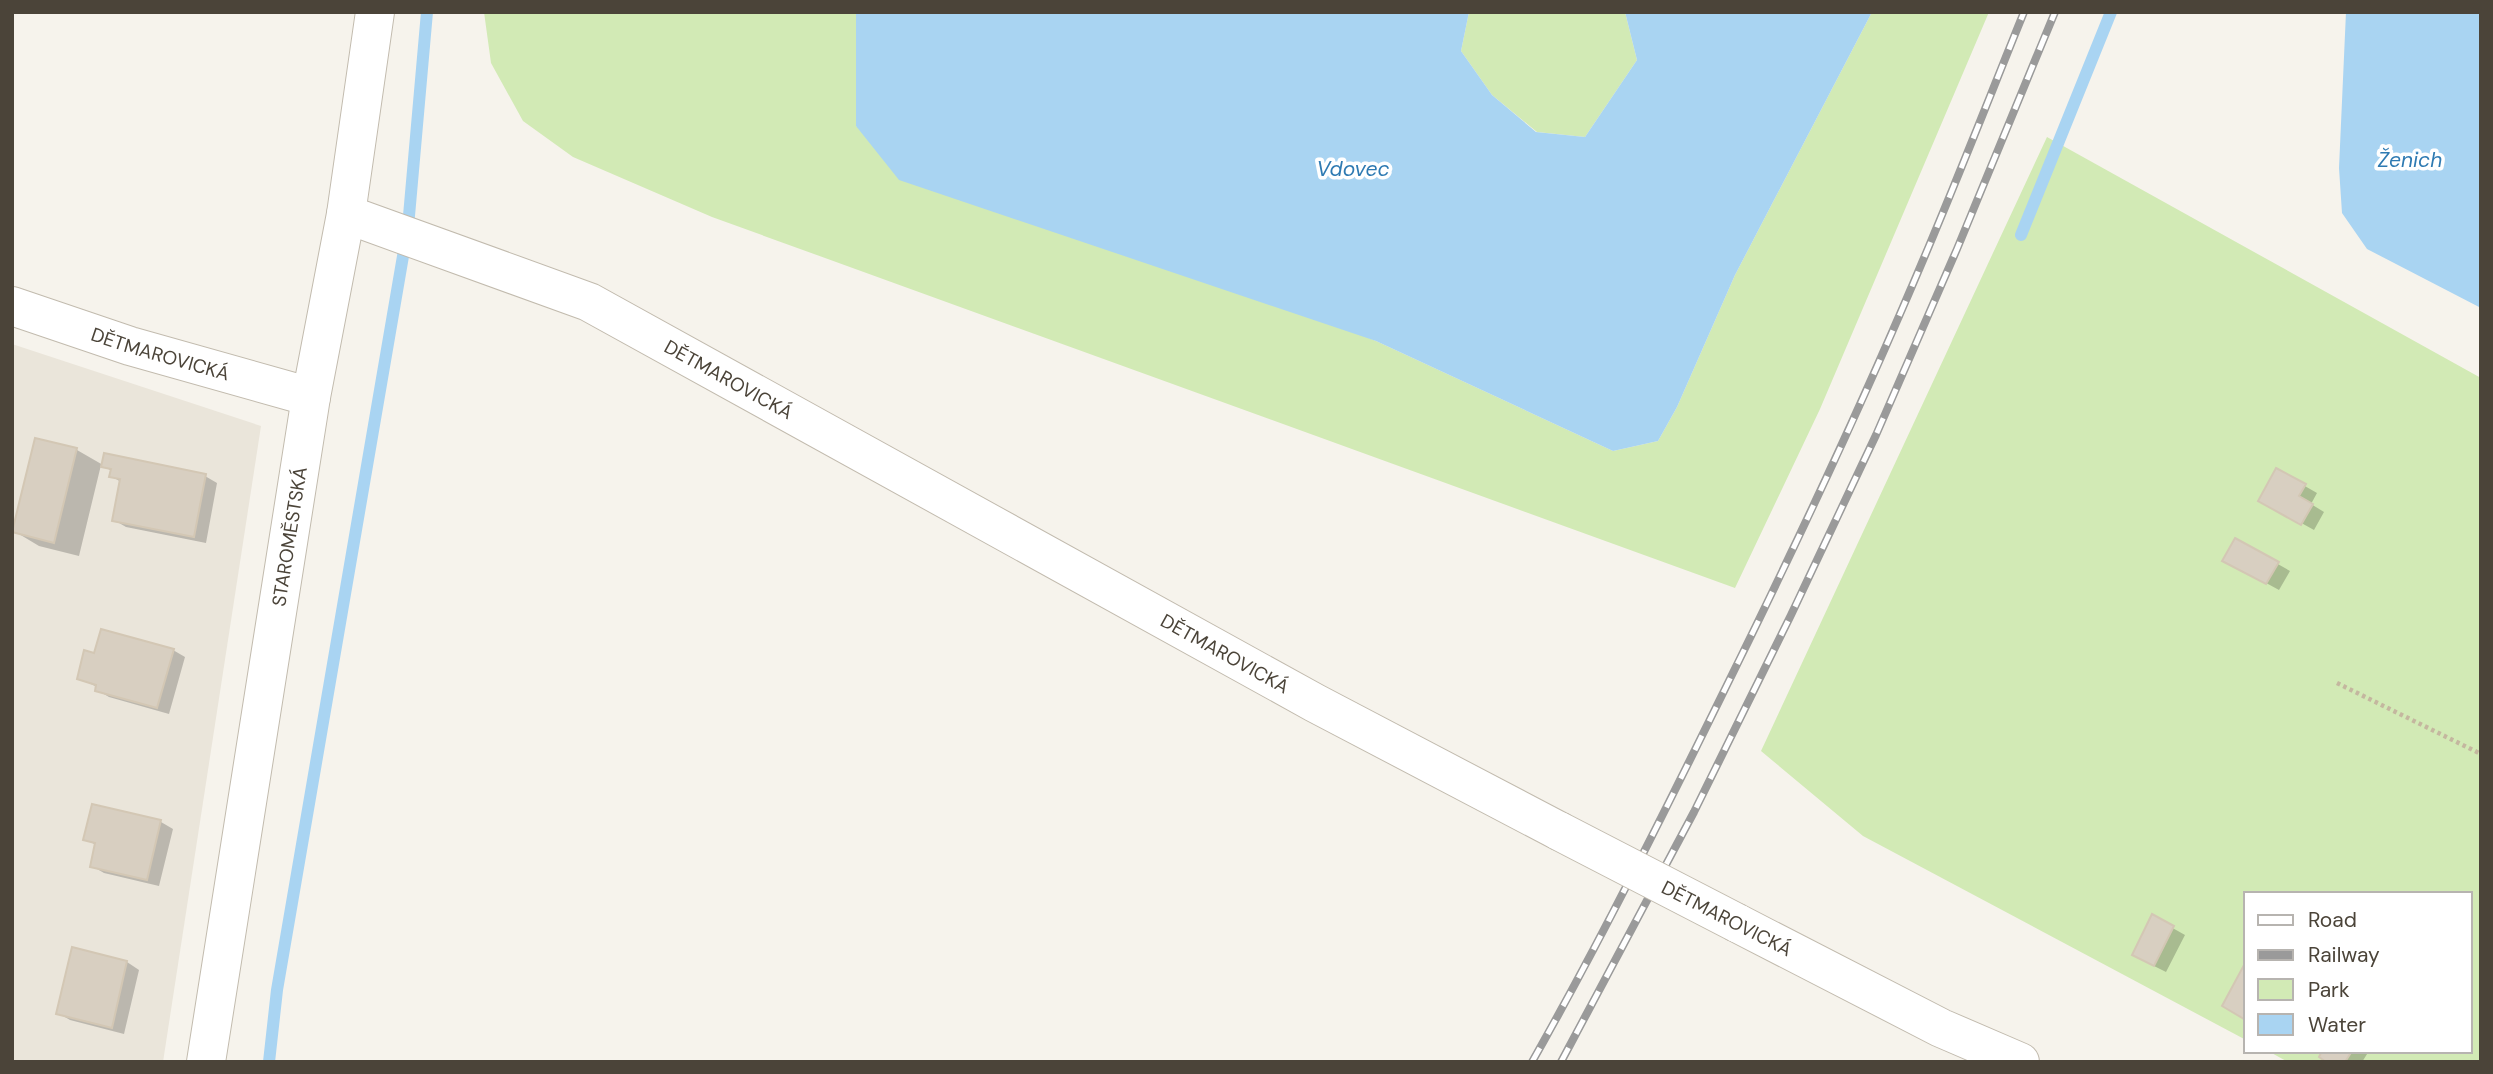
<svg xmlns="http://www.w3.org/2000/svg" width="2493" height="1074" font-family="'DM Sans',sans-serif">
	<style>
		.residential { fill: #eae5da }
		.green { fill: #d2eab5 }
		.water { fill: #a9d4f2 }
		.shadow { fill: #0003 }
		.lines { fill: none; stroke-linecap: round; stroke-linejoin: round }
		.stream { stroke: #a9d4f2; stroke-width: 12 }
		.building { fill: #d8cfc1; stroke: #d3c7b4; stroke-width: 2 }
		.minor-casing { stroke: #c2bbae; stroke-width: 40 }
		.path { stroke: #c4b79f; stroke-width: 4.5; stroke-dasharray: 3.5 3.5; stroke-linecap: butt }
		.minor { stroke: #fff; stroke-width: 38 }
		.rail-casing { stroke: #9a9a9a; stroke-width: 8 }
		.rail { stroke: #fff; stroke-width: 5; stroke-dasharray: 16; stroke-linecap: butt }
		.minor-bridge-casing { stroke: #c2bbae; stroke-width: 40; stroke-linecap: butt }
		.minor-bridge { stroke: #fff; stroke-width: 38 }
		.labels { text-anchor: middle; stroke-width: 7; stroke-linejoin: round; paint-order: stroke }
		.street-label { font-size: 19px; fill: #4b4439; stroke: #fff }
		.water-label { font-size: 21px; font-style: italic; fill: #2e7ab2; stroke: #fff }
	</style>
	<rect width="100%" height="100%" fill="#f6f3ec"/>
	<path class="residential" d="M12 344 261 426 163 1062H12Z"/>
	<path class="green" d="M484 12H856V126L1376 341 1613 451 1658 441 1677 407 1735 275 1872 12H1989L1820 409 1735 588 712 217 573 157 523 121 491 63Z
		M1469 12H1625L1637 60 1585 137 1537 132 1492 95 1461 51Z
		M2047 137 2481 378V1062H2288L2268 1051H2470V894H2246V1040L1863 836 1761 751Z"/>
	<path class="water" d="M856 12H1469L1461 51 1492 95 1536 132 1585 137 1637 60 1625 12H1872L1735 275 1677 407 1658 441 1613 451 1376 341 899 180 856 126Z
		M2346 12H2481V308L2367 249 2342 213 2339 168Z"/>
	<path class="shadow" d="M36 440 77 450 103 465 205 476 217 483 206 543 126 527 114 520 121 482 111 476 112 471 101 465 79 556 39 546 14 531Z
		M2277 470 2317 493 2311 504 2324 512 2314 530 2260 500Z
		M2235 540 2290 571 2279 590 2224 560Z
		M173 650 185 657 169 714 109 697 97 690V687L79 678 95 655Z
		M93 806 161 822 173 829 159 886 104 873 92 866 96 845 85 839Z
		M2153 917 2185 935 2166 972 2146 962Z
		M127 962 139 970 124 1034 70 1020 58 1013Z
		M2245 967 2246 968V1018L2225 1005Z
		M2325 1051H2369L2362 1062H2329Z"/>
	<g class="lines">
		<path class="stream" d="M2021 235 2111 12
			M269 1062 277 990 408 227 427 12"/>
	</g>
	<path class="building" d="M35 438 77 448 54 543 12 532Z
		M104 453 206 474 194 537 112 521 120 479 109 477 111 469 101 467Z
		M2276 468 2306 484 2299 496 2313 504 2301 525 2258 501Z
		M2235 538 2279 562 2266 584 2222 561Z
		M101 629 174 649 157 708 95 691 96 685 77 679 84 650 94 653Z
		M92 804 161 820 147 880 90 867 95 843 83 840Z
		M2152 914 2174 926 2154 966 2132 955Z
		M72 947 127 961 112 1028 56 1014Z
		M2244 965 2246 966 2244 1019 2222 1006Z
		M2322 1051H2352L2345 1062H2326L2319 1057Z"/>
	<g class="lines">
		<defs>
			<g id="minor">
				<path id="s1" d="M346 214 589 302 1315 703 1559 831"/>
				<path id="s2" d="M12 306 130 346 311 397"/>
				<path d="M1737 923 1941 1028 2020 1062"/>
				<path id="s3" d="M206 1062 311 397 346 214 375 12"/>
			</g>
		</defs>
		<use href="#minor" class="minor-casing"/>
		<path class="path" d="M2337 683 2481 754"/>
		<use href="#minor" class="minor"/>
		<defs>
			<path id="rail" d="M1532 1062C1601 940 1663 815 1725 689 1799 539 1870 388 1934 234 1965 160 1994 86 2024 12
				M1561 1062 1694 812 1791 615 1876 435 1957 249 2055 12"/>
		</defs>
		<use href="#rail" class="rail-casing"/>
		<use href="#rail" class="rail"/>
		<defs>
			<path id="minor-bridge" d="M1559 831 1737 923"/>
		</defs>
		<use href="#minor-bridge" class="minor-bridge-casing"/>
		<use href="#minor-bridge" class="minor-bridge"/>
	</g>
	<g class="labels">
		<g class="street-label">
			<text dy="7" stroke="none"><textPath href="#s2" startOffset="156">DĚTMAROVICKÁ</textPath></text>
			<text dy="7" stroke="none"><textPath href="#s1" startOffset="418">DĚTMAROVICKÁ</textPath></text>
			<text dy="7" stroke="none"><textPath href="#s3" startOffset="532">STAROMĚSTSKÁ</textPath></text>
			<text dy="7" stroke="none"><textPath href="#s1" startOffset="985">DĚTMAROVICKÁ</textPath></text>
			<text transform="translate(1727 918) rotate(27)" y="7">DĚTMAROVICKÁ</text>
		</g>
		<g class="water-label">
			<text x="2410" y="167">Ženich</text>
			<text x="1353" y="176">Vdovec</text>
		</g>
	</g>
	<rect width="2493" height="1074" fill="none" stroke="#4b4439" stroke-width="28"/>
	<rect x="2244" y="892" width="228" height="161" fill="#ffffff" stroke="#b7b4b0" stroke-width="2"/>
	<rect x="2258" y="915" width="35" height="10" fill="#ffffff" stroke="#b7b4b0" stroke-width="2"/>
	<text x="2308" y="927" font-size="21" fill="#4b4439">Road</text>
	<rect x="2258" y="950" width="35" height="10" fill="#9a9a9a" stroke="#b7b4b0" stroke-width="2"/>
	<text x="2308" y="962" font-size="21" fill="#4b4439">Railway</text>
	<rect x="2258" y="979" width="35" height="21" fill="#d2eab5" stroke="#b7b4b0" stroke-width="2"/>
	<text x="2308" y="997" font-size="21" fill="#4b4439">Park</text>
	<rect x="2258" y="1014" width="35" height="21" fill="#a9d4f2" stroke="#b7b4b0" stroke-width="2"/>
	<text x="2308" y="1032" font-size="21" fill="#4b4439">Water</text>
</svg>
